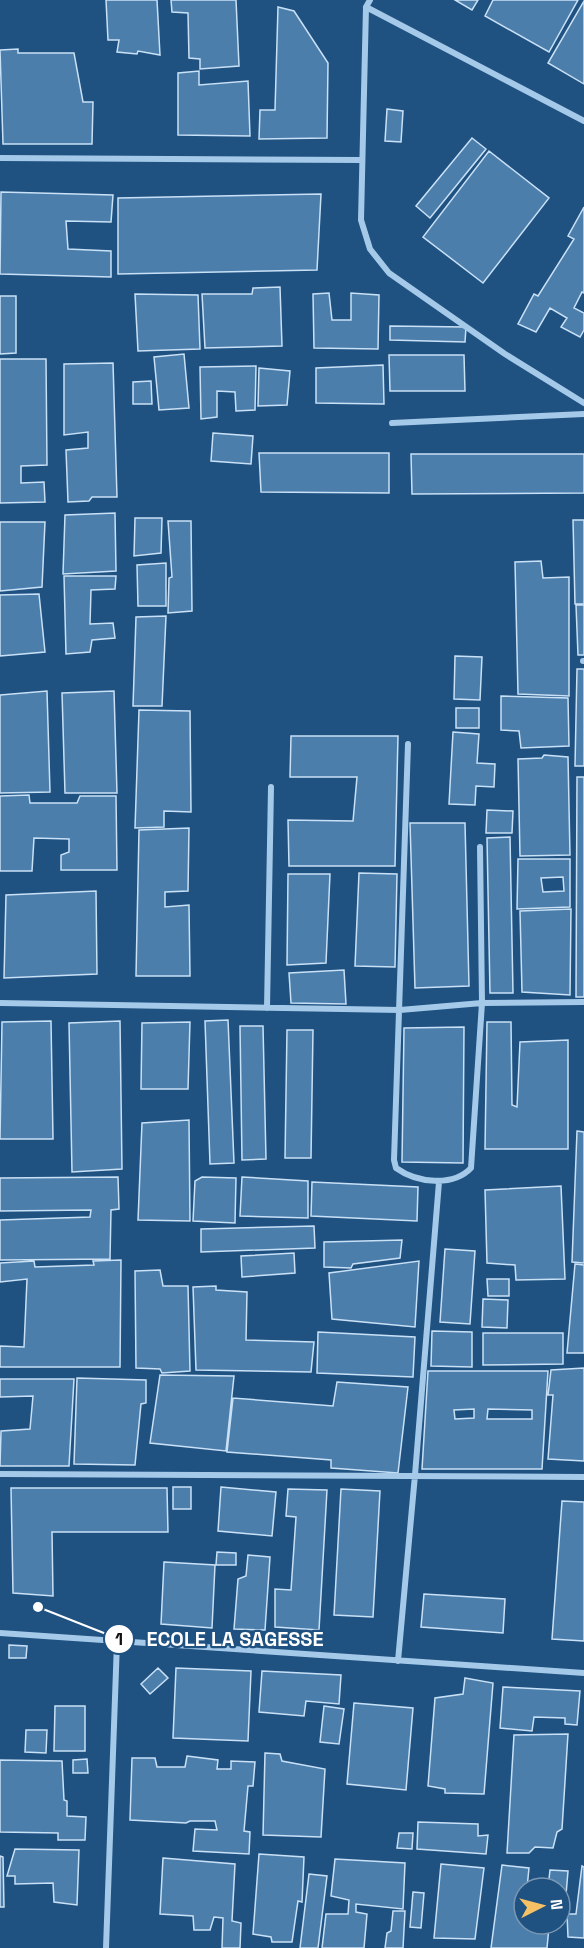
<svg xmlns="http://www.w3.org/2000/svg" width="584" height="1948" font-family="'Space Grotesk',sans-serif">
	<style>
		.building { fill: #4c7eac; stroke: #c9e1f6; stroke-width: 1.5; fill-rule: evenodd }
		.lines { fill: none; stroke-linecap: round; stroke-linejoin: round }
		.street { stroke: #a5c9e8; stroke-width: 6 }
		.leader { fill: none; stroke: #fff; stroke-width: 2 }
		.callout-dot { fill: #fff; stroke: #1f5181; stroke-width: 2 }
		.mark-label { font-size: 18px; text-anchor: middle; font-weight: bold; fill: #111 }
		.callout-label { font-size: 20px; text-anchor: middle; font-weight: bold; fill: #fff; stroke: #1f5181; stroke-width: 4.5; stroke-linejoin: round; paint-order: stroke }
	</style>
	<rect width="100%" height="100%" fill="#1f5181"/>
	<path class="building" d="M106 0H157L160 55 138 51 137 54 117 52 119 40H108Z
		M171 0H236L239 66 200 69V59L189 58 188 13 172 12Z
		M455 0H478L472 10Z
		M493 0H578L549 52 485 16Z
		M584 1V84L548 63Z
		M278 7 294 11 328 63 327 138 259 139 260 110H275Z
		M18 49V53H74L83 102H93L92 144H3L0 50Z
		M199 71V85L248 81 250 136 178 135V73Z
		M387 109 403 111 401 142 385 141Z
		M472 138 486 149 430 218 416 206Z
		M489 151 549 198 483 283 423 237Z
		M1 192 113 195 111 222 66 221 68 249 111 251V277L0 274Z
		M321 194 317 270 118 274V198Z
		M584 207V293L582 292 574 308 584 313V330L580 337 561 327 567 318 550 308 536 332 518 324 534 294 538 296 574 239 568 236Z
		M280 287 282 346 205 348 202 294H252L253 288Z
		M329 293 332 320H351V293L379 295 378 349 314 348 313 294Z
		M135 294 198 295 200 349 138 351Z
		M0 296H16V353L0 354Z
		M390 326 466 327 465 342 390 340Z
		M184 354 189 408 159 410 154 357Z
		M389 355H464L465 391H390Z
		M0 359H46L47 465 21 466V483L44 482 45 502 0 503Z
		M113 363 117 497H92L89 501 68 502 66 450 88 448V432L64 435V364Z
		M383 365 384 404 316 403V368Z
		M256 366 255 410 236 411 235 392 217 391V417L201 419 200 367Z
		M259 368 290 371 287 405 258 406Z
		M151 381 152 404H133V382Z
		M213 433 253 436 251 464 211 461Z
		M259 453H389V493L261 492Z
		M411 454H584V493L412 494Z
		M115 513 116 571 63 574 65 515Z
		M135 518H162L161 553 134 556Z
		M573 520H584V604H575Z
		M168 521H191L192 611 168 613 169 578 172 577Z
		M0 522H45L42 587 0 591Z
		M541 561 543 578 569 577V696L518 694 515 562Z
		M166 563V606H138L137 565Z
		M64 576H116L115 589 91 590 90 624 113 623 115 638 92 640 90 652 66 654Z
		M39 594 45 652 0 656V595Z
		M576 605H584V655H578Z
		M166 616 162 706H133L136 617Z
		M455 656 482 657 480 700 454 699Z
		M577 669H584V766H575Z
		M47 691 50 792 0 793V695Z
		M114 691 117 793H65L62 693Z
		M501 696 568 698 569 746 521 748 519 731 501 730Z
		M456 708H479V728H456Z
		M139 710 190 711 191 812 164 811V827L135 828Z
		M453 732 479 734 477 763 495 764 494 787 476 786 475 805 449 804Z
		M291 736H398L395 866H289L288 820 353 821 357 777H290Z
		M544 755 568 757 570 855 520 856 518 759 542 758Z
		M577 777H584V997H576Z
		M29 795 30 803H77L80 796H116L117 870H61V855L69 852V839L34 838 32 871H0V796Z
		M487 810 513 811 512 833H486Z
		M410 823H465L469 986 415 988Z
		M189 828 188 891 165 892V907L189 905 190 976H136L139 830Z
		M510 837 513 993H490L487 838Z
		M518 859H570V907L517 909ZM563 877 564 891 543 892 541 878Z
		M359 873 397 874 395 967 355 966Z
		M288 874H330L326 963 287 965Z
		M96 891 97 974 4 978 6 895Z
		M571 909 570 995 522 992 520 911Z
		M344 970 346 1004 291 1003 289 973Z
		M228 1020 234 1163 210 1164 205 1021Z
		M51 1021 53 1139H0L2 1022Z
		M120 1021 122 1169 72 1172 69 1023Z
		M190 1022 188 1089H141L142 1023Z
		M487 1022H511L512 1105 517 1107 520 1042 568 1040V1149H485Z
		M240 1026H263L266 1159 242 1160Z
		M464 1027 463 1163 402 1162 404 1028Z
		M287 1030H313L311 1158H285Z
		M189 1120 190 1221 138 1220 142 1123Z
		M577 1131 584 1132V1263L572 1262Z
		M118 1177 119 1209 111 1210 110 1259 0 1260V1220L90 1217 91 1210 0 1211V1178Z
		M202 1177 236 1178 235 1223 193 1221 195 1181Z
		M242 1177 308 1181V1218L240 1216Z
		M312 1182 418 1187 417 1221 311 1216Z
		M561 1186 565 1279 516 1280 515 1265 487 1263 485 1190Z
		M314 1226 315 1248 201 1252V1229Z
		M402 1240 400 1258 353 1264 351 1268 324 1267V1242Z
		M445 1249 475 1251 470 1324 440 1322Z
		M294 1253 295 1273 242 1277 241 1256Z
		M121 1260 120 1367H0V1346L24 1347 27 1279 0 1282V1263L34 1261 35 1267 94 1265 93 1261Z
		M419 1261 415 1327 332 1319 329 1273Z
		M575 1264 584 1265V1353H567Z
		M160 1270 163 1286H188L190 1371 162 1373 160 1369 136 1368 135 1271Z
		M487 1279H509V1296H488Z
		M216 1286V1290L247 1292 246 1340 314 1342 311 1372 196 1370 193 1287Z
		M483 1299 508 1300 507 1328 482 1327Z
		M432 1331 472 1332V1367L431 1366Z
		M318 1332 415 1337 413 1377 317 1373Z
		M483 1333H563V1364L483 1365Z
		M584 1368V1461L548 1459 553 1395H548L551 1370Z
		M428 1371H548L542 1469H422ZM474 1409V1418L455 1419 454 1410ZM488 1409 532 1410V1419H487Z
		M160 1375 234 1376 226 1451 150 1443Z
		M77 1378 146 1380V1403L141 1404 135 1465 74 1464Z
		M0 1379H74L69 1466H0L1 1431 30 1429 33 1396 0 1397Z
		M337 1382 408 1387 398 1473 331 1468V1460L227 1452 233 1398 333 1406Z
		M173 1487H191V1509H173Z
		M221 1487 276 1492 272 1536 218 1531Z
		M11 1488H167L168 1532H52L53 1596 13 1593Z
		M288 1489 327 1490 319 1630 275 1627V1589L291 1590 296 1517 286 1516Z
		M341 1489 380 1491 373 1617 334 1615Z
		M562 1501 584 1502V1641L552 1639Z
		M217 1552 236 1553V1565H216Z
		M248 1555 270 1557 265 1630 234 1629 238 1579 246 1576Z
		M164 1562 215 1565 212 1628 161 1624Z
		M424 1594 505 1599 503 1633 421 1627Z
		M9 1645 27 1646 26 1658H9Z
		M158 1668 168 1678 150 1694 141 1684Z
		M176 1668 251 1671 248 1741 173 1738Z
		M262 1671 341 1675 339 1704 306 1701 304 1716 259 1712Z
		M465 1678 493 1683 484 1794 445 1793V1789L428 1786 435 1698 463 1694Z
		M503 1687 580 1691 577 1725 565 1724V1718L534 1717 532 1731 500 1728Z
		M354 1703 413 1708 406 1790 347 1784Z
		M55 1706H85V1751H54Z
		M324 1706 344 1709 339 1744 320 1742Z
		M26 1730H47L46 1753 25 1752Z
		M568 1734 562 1829 557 1832 553 1848 535 1847 529 1853H507L514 1735Z
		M265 1753 280 1754 282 1761 325 1769 321 1837 263 1835Z
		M187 1756 218 1760 217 1769H231V1761L255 1762 253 1786H248L244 1831 250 1832 249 1854 193 1851 195 1829 217 1830 215 1821H190L186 1823 130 1820 132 1758H155L157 1767H185Z
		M87 1759 88 1773H73V1760Z
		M0 1760 62 1761 64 1800 67 1801V1816L86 1817 85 1840H58V1833L0 1832Z
		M418 1822 478 1824V1836L488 1835 486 1854 417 1849Z
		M399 1833H413L412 1849 397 1848Z
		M15 1849 79 1850 77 1905 54 1902 53 1883 15 1884V1876H7Z
		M259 1854 304 1857 302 1902 298 1901 292 1942H272L271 1937 253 1934Z
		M0 1856 3 1857 4 1907H0Z
		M163 1858 235 1864 232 1921 241 1923 240 1948H222L223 1918 214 1917 210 1930H194L193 1916 160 1914Z
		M335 1859 405 1863 403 1909 356 1904V1912L367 1914 364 1948H322L326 1914H348L349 1900 331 1896Z
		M441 1864 484 1868 475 1939 434 1938Z
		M502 1865 529 1868 527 1888H524V1924L549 1927 547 1948H491Z
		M582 1866 584 1867V1938L568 1937 567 1914H576Z
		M550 1870 568 1871 565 1907H560V1888H548Z
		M309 1874 327 1876 318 1948H300Z
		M413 1892 424 1893 421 1928 410 1927Z
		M393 1911H405L403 1948H385L387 1933 391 1931Z"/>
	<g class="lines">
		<path class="street" d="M370 0 366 7 361 220 370 249 389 273 505 354 584 403
			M366 7 584 121
			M0 158 362 160
			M392 423 584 414
			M583 661H584
			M408 744 394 1160 396 1168C417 1183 453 1187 471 1168L482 1003 480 847
			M0 1003 400 1010 482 1003 584 1002
			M267 1008 271 787
			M0 1474 584 1477
			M0 1633 584 1673
			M398 1661 415 1475 439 1182
			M106 1948 117 1642"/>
	</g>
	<path class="leader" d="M38 1607L119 1639"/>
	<g class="callout-dot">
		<circle cx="38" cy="1607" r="6"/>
		<circle cx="119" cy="1639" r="15"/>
	</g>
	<g class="mark-label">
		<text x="119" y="1645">1</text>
	</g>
	<g class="callout-label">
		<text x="235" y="1646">ECOLE LA SAGESSE</text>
	</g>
	<g transform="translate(542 1906) rotate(84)"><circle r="28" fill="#1f5181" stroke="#7997b3" stroke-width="1.5"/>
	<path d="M0-4.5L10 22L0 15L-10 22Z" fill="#f6c165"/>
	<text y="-9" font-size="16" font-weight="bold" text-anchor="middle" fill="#ffffff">N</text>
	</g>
</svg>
